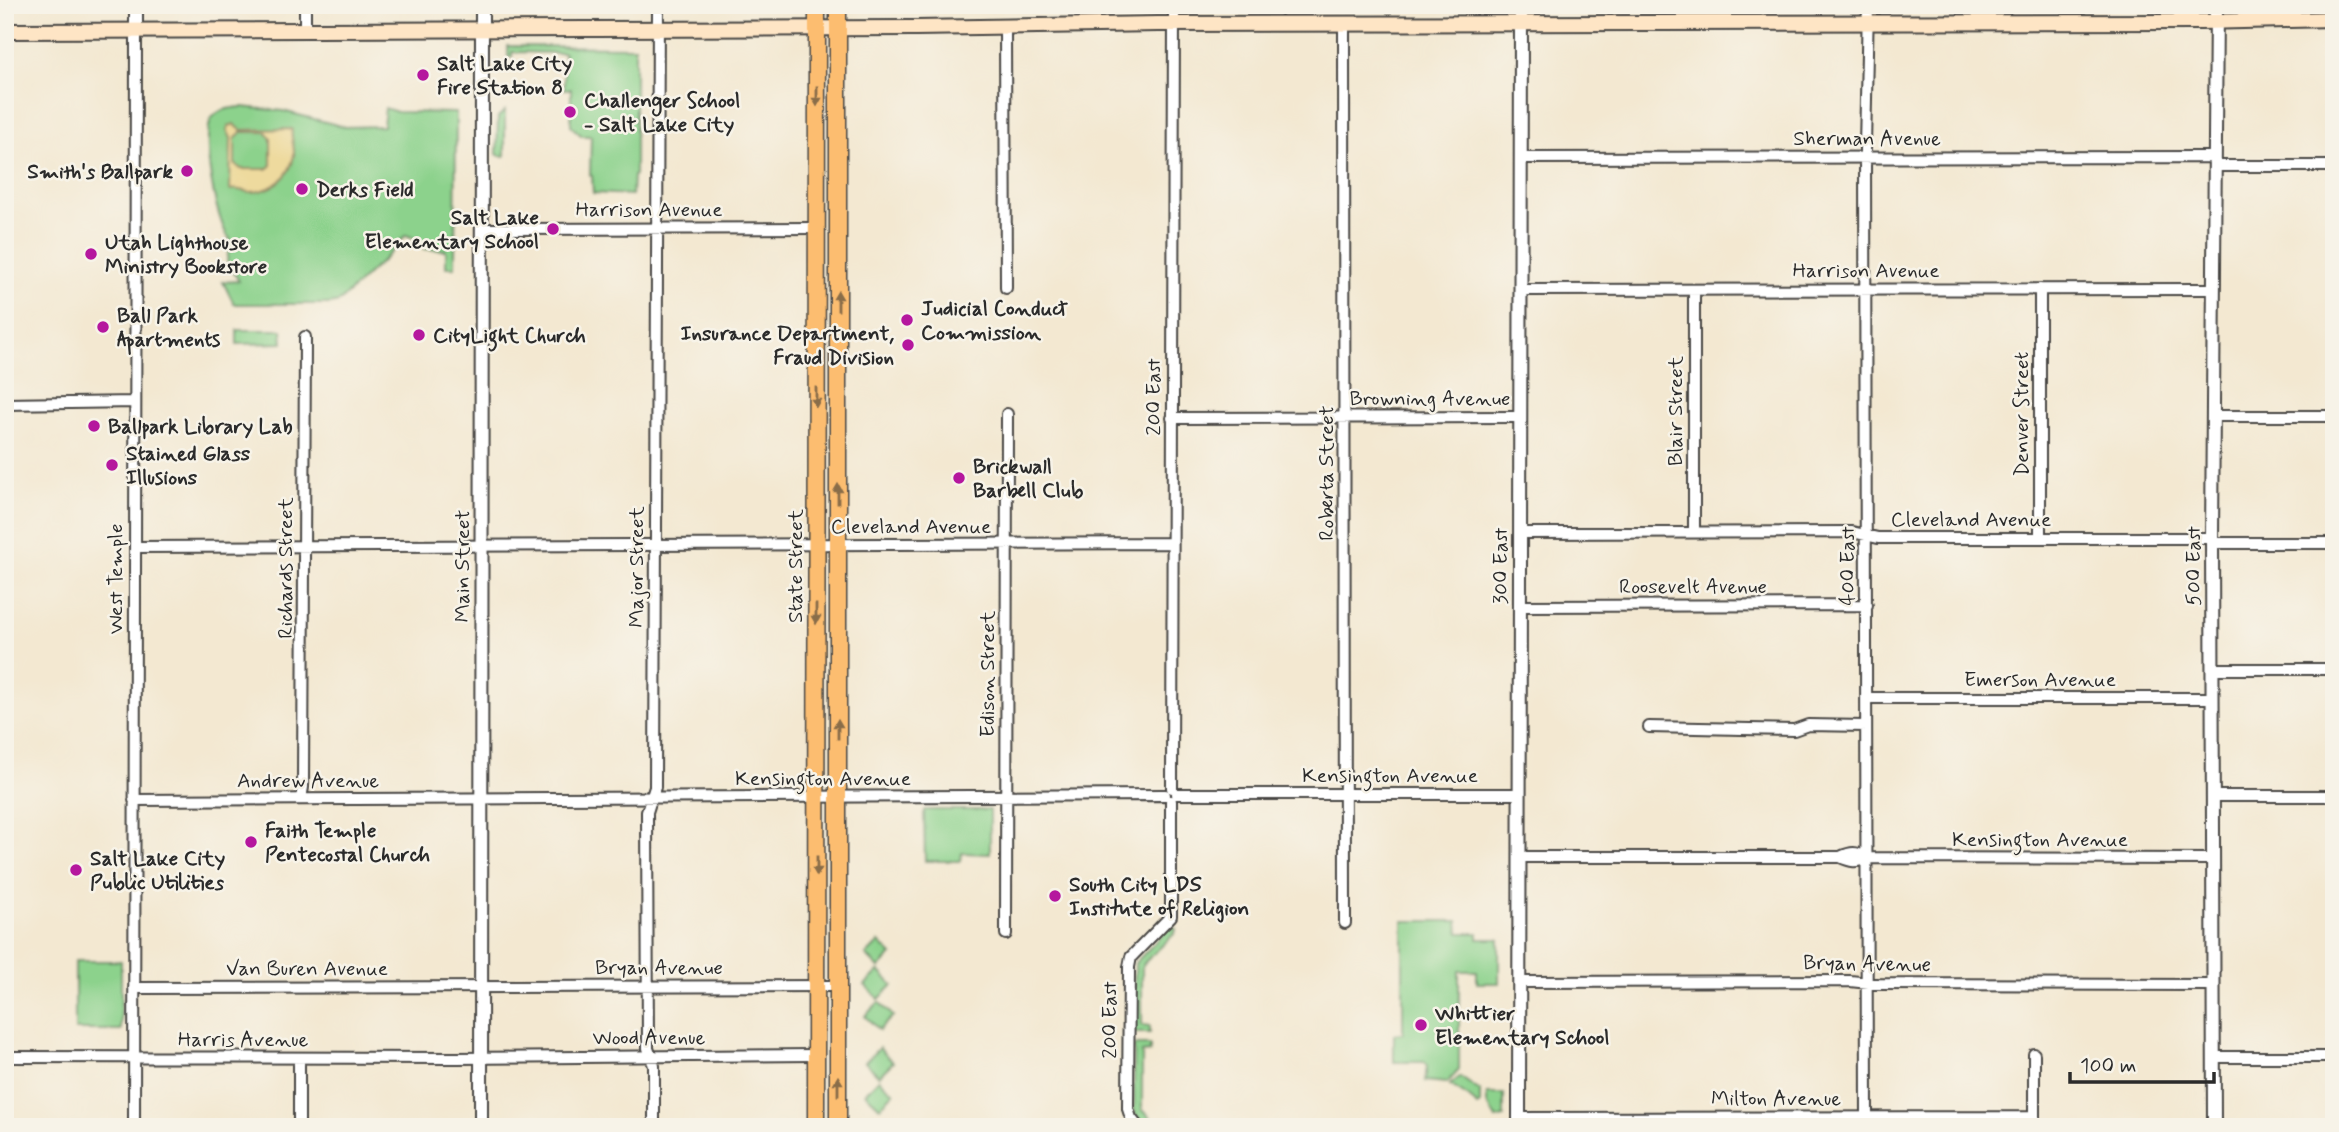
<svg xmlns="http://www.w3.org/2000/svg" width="2339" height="1132" font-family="Mynerve,sans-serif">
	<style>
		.green { fill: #8cd28c; stroke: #5c7e5c; stroke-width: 2 }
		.sand { fill: #eeda9e; stroke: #8c8264; stroke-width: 2; fill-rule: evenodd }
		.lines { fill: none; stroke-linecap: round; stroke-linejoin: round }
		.minor-casing { stroke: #494744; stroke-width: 14 }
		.tertiary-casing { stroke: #494744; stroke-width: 16 }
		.secondary-casing { stroke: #494744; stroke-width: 18 }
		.primary-casing { stroke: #494744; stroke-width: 19 }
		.minor { stroke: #fff; stroke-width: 10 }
		.tertiary { stroke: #fff; stroke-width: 12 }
		.secondary { stroke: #fee5c5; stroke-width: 14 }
		.primary { stroke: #fcbd6f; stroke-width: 16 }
		.oneway { fill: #896d4a }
		.poi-dot { fill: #b5179e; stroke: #f7f3e8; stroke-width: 2.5 }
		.labels { text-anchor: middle; stroke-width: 5; stroke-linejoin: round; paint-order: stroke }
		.poi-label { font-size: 21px; font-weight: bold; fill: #2b2b2b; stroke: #f7f3e8; text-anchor: start }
		.street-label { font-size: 21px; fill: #2b2b2b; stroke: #f7f3e8 }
	</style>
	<rect width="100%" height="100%" fill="#f7f3e8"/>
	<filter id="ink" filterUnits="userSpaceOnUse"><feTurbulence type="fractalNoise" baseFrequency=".0143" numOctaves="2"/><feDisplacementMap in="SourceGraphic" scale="14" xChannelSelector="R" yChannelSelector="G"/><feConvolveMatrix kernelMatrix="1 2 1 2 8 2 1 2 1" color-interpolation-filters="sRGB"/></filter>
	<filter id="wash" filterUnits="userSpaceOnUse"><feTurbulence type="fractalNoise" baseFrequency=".00686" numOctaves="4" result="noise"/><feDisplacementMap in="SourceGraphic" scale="28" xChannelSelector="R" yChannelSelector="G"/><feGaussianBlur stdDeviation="1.57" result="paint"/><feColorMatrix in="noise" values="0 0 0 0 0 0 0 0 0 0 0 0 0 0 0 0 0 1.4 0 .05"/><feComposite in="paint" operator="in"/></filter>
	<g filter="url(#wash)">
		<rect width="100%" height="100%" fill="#f3e8d1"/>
		<path class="green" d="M508 46 635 47V175L633 176 632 195 593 193 592 176 590 175 591 136H582L571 126V89H564V53L512 52V57H508Z
			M242 107 283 111 345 127 383 126 385 108 397 112 456 113 455 267H446V250L424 249 416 239 406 235 386 257 339 302 329 304H234L223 282 239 281 227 261 230 239C216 224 200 137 212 118 219 109 231 108 242 107Z
			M505 111V156H500L497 154 498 117Z
			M237 330H282L283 343 237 344Z
			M924 810H990V854L962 853 961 861H925Z
			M1403 921H1458L1459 933H1478V939H1499V983H1477V971H1459V1070L1447 1083 1425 1081 1427 1066 1424 1062H1394V1034L1403 1033Z
			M1171 926 1176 929 1175 933 1142 965V1025L1150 1026V1033H1134L1135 963Z
			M879 942 892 955 879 968 866 955Z
			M75 961H121V1030H75Z
			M879 971 893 985 879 999 865 985Z
			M879 1002 893 1016 879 1030 865 1016Z
			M1134 1045H1150V1052L1142 1053V1109L1159 1127H1147L1136 1116 1134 1109Z
			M879 1048 893 1062 879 1076 865 1062Z
			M1460 1077 1480 1091V1104L1477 1106 1470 1098 1450 1085Z
			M879 1079 894 1093 880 1107 865 1093Z
			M1487 1094H1504V1117L1496 1119 1487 1103Z"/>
		<path class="sand" d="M234 124 241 130 292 129C290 136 295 146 294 155 291 176 273 192 251 192 244 192 237 188 230 190L231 138 227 130 229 126ZM241 132H266L271 139V165L267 169H241L235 164V139Z"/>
	</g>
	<g filter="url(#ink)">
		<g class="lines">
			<defs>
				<path id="minor" d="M305 5V30
					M1344 23 1345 923
					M1005 27 1006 288
					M1520 158 2214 157
					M2214 166H2334
					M482 229 817 228
					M1520 290 2213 289
					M5 404 135 402
					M2213 416H2334
					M1172 418 1520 417
					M1694 532V290
					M1520 533 1852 532 1878 538H2212
					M2040 538V289
					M2212 543H2334
					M135 547 1172 543
					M1519 606 1867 605
					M2213 669H2334
					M1867 698H2213
					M1649 727 1794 730 1808 725 1866 726
					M1172 788 1174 5
					M1177 794H1519
					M2213 796H2334
					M301 799 303 787 305 337
					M134 800 1165 795
					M1519 857H1840C1851 862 1856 863 1867 858L2213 859
					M1840 857C1851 852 1856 851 1867 858
					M1006 934 1007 414
					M1519 982 1850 981 1878 984 2213 985
					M134 988 838 986
					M2034 1054V1127
					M5 1057 456 1058 816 1055
					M2213 1057H2334
					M299 1058V1127
					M1519 1118 2034 1117
					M134 1127 136 31
					M654 1127V1066L648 1048 647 812 655 787 658 5
					M1138 1127 1131 1118 1128 1109 1129 967 1131 957 1171 916V801
					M1867 1127 1865 146 1868 5"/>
				<path id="tertiary" d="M136 5V31
					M481 1127 482 5
					M1519 1127 1521 5
					M2214 1127 2212 538 2216 5"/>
				<path id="secondary" d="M5 31 916 28 1158 24 2201 22 2334 19"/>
				<path id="primary" d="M816 1127 817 5
					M838 1127V5"/>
			</defs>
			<use href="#minor" class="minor-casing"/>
			<use href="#tertiary" class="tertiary-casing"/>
			<use href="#secondary" class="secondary-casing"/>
			<use href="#primary" class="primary-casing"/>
			<use href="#minor" class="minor"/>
			<use href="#tertiary" class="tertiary"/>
			<use href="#secondary" class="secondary"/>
			<use href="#primary" class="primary"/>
		</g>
		<defs><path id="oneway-solid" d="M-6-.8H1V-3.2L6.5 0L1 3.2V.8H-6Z" transform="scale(1.75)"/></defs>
		<g class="oneway">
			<use href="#oneway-solid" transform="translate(817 96) rotate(90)"/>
			<use href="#oneway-solid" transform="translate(838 301) rotate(-90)"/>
			<use href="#oneway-solid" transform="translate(816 397) rotate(90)"/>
			<use href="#oneway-solid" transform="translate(838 494) rotate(-90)"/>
			<use href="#oneway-solid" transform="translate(816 614) rotate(90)"/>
			<use href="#oneway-solid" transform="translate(838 729) rotate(-90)"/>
			<use href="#oneway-solid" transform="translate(817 866) rotate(90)"/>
			<use href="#oneway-solid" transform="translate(838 1086) rotate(-90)"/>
		</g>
	</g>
	<g class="poi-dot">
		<circle cx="423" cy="75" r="7"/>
		<circle cx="570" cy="112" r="7"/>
		<circle cx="187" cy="171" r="7"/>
		<circle cx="302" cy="189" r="7"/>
		<circle cx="553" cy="229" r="7"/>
		<circle cx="91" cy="254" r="7"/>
		<circle cx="907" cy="320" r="7"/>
		<circle cx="103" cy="327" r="7"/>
		<circle cx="419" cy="335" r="7"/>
		<circle cx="908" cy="345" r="7"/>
		<circle cx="94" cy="426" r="7"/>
		<circle cx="112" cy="465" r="7"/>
		<circle cx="959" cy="478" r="7"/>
		<circle cx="251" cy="842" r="7"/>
		<circle cx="76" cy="870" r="7"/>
		<circle cx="1055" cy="896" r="7"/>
		<circle cx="1421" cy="1025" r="7"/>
	</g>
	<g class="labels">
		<g class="poi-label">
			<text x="437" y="70">Salt Lake City<tspan x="437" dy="24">Fire Station 8</tspan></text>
			<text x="584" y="107">Challenger School<tspan x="584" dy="24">- Salt Lake City</tspan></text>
			<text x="173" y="178" text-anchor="end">Smith's Ballpark</text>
			<text x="316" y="196">Derks Field</text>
			<text x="539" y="224" text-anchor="end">Salt Lake<tspan x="539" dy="24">Elementary School</tspan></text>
			<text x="105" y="249">Utah Lighthouse<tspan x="105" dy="24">Ministry Bookstore</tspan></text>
			<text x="921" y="315">Judicial Conduct<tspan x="921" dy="24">Commission</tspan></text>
			<text x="117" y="322">Ball Park<tspan x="117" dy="24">Apartments</tspan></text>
			<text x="894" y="340" text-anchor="end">Insurance Department,<tspan x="894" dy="24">Fraud Division</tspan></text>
			<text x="433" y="342">CityLight Church</text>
			<text x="108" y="433">Ballpark Library Lab</text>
			<text x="126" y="460">Stained Glass<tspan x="126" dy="24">Illusions</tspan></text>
			<text x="973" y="473">Brickwall<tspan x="973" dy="24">Barbell Club</tspan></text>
			<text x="265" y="837">Faith Temple<tspan x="265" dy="24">Pentecostal Church</tspan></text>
			<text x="90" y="865">Salt Lake City<tspan x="90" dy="24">Public Utilities</tspan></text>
			<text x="1069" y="891">South City LDS<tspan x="1069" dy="24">Institute of Religion</tspan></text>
			<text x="1435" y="1020">Whittier<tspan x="1435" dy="24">Elementary School</tspan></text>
		</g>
		<g class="street-label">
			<text x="1867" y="145">Sherman Avenue</text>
			<text x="649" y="216">Harrison Avenue</text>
			<text x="1866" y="277">Harrison Avenue</text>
			<text transform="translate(1153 397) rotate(-90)" y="7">200 East</text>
			<text x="1430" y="405">Browning Avenue</text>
			<text transform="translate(1675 411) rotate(-90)" y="7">Blair Street</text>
			<text transform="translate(2021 414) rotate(-90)" y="7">Denver Street</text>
			<text transform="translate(1326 473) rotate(-90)" y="7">Roberta Street</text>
			<text x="1971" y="526">Cleveland Avenue</text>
			<text x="911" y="533">Cleveland Avenue</text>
			<text transform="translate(462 566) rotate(-90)" y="7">Main Street</text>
			<text transform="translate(795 566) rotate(-90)" y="7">State Street</text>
			<text transform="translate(1500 566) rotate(-90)" y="7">300 East</text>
			<text transform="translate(1847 566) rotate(-90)" y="7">400 East</text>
			<text transform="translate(2193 566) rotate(-90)" y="7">500 East</text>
			<text transform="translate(636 567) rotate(-90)" y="7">Major Street</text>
			<text transform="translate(285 568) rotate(-90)" y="7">Richards Street</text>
			<text transform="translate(115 579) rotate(-90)" y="7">West Temple</text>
			<text x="1693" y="593">Roosevelt Avenue</text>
			<text transform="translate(987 674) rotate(-90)" y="7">Edison Street</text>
			<text x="2040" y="686">Emerson Avenue</text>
			<text x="1390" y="782">Kensington Avenue</text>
			<text x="823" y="785">Kensington Avenue</text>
			<text x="308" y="787">Andrew Avenue</text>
			<text x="2040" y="846">Kensington Avenue</text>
			<text transform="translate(1867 963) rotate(1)" y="7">Bryan Avenue</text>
			<text x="659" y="974">Bryan Avenue</text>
			<text x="307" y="975">Van Buren Avenue</text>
			<text transform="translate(1109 1020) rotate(-90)" y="7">200 East</text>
			<text x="649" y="1044">Wood Avenue</text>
			<text x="243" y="1046">Harris Avenue</text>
			<text x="1776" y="1105">Milton Avenue</text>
		</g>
	</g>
	<rect width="2339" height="1132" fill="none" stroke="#f7f3e8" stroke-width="28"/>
	<path d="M2070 1072v10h144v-10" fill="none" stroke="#2b2b2b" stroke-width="3.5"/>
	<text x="2080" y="1072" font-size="21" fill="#2b2b2b" stroke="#f7f3e8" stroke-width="5" paint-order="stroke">100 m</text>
</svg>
